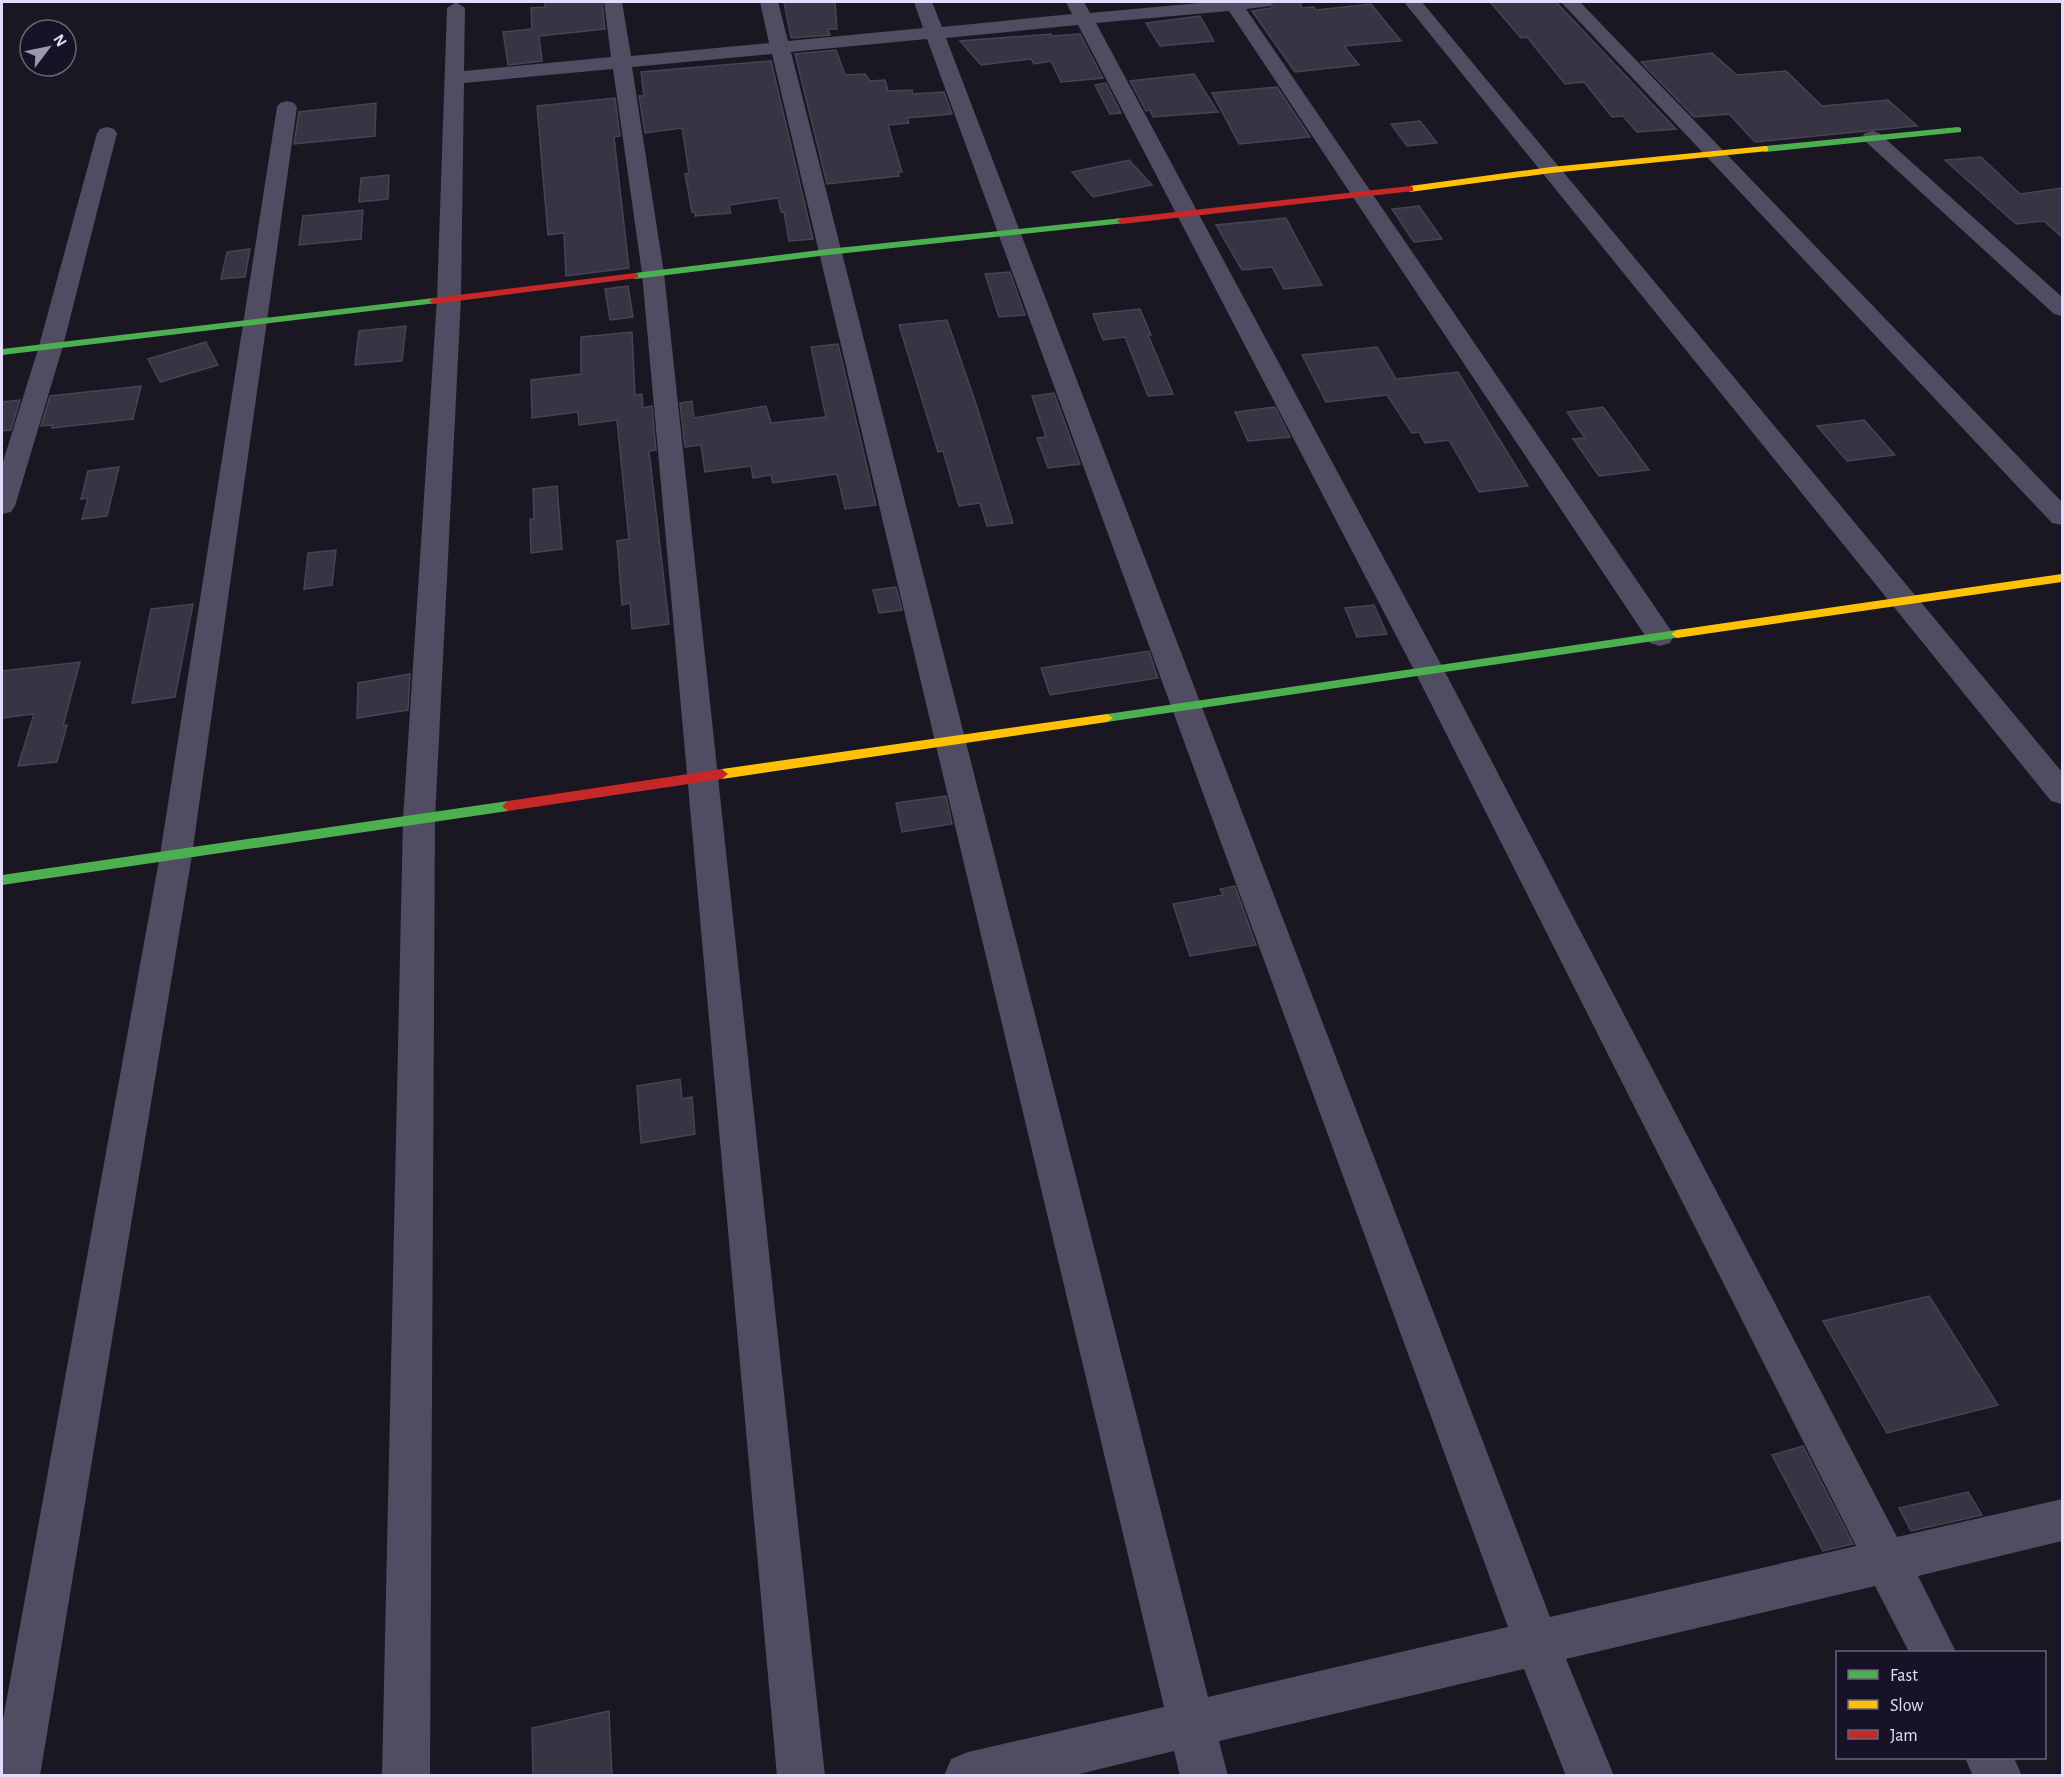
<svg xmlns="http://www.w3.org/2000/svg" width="2064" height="1777" font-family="'Alegreya Sans',sans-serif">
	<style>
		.building { fill: #393443; stroke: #484254; stroke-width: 1.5 }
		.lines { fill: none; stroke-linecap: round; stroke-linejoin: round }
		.street { fill: #504c62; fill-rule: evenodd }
		.fast { fill: #4caf50; fill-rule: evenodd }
		.slow { fill: #ffc107; fill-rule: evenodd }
		.jam { fill: #c62828; fill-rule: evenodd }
	</style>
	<rect width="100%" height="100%" fill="#1a1622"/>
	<path class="building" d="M545 2H602L605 29 539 36 542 61 508 65 503 32 532 29 531 8 545 7Z
		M784 2H835L837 29H828L830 35 791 38Z
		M1275 2H1301V8L1314 7 1316 10 1371 4 1401 41 1344 46 1359 65 1295 72 1252 11 1271 8Z
		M1490 2H1556L1676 129 1637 132 1623 116 1612 117 1584 82 1565 84 1527 37 1521 38Z
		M1200 16 1214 41 1160 46 1146 23Z
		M1051 34 1052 36 1080 34 1103 78 1061 82 1051 61 1034 64 1031 59 981 65 960 41Z
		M836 50 845 75 865 74 870 81 885 80 888 91 912 90 913 94 944 92 952 114 907 118 909 123 888 125 902 172H898L899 176 827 184 795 54Z
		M1712 53 1737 75 1786 71 1822 106 1888 100 1917 126 1755 142 1729 114 1694 117 1641 62Z
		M771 61 813 239 789 241 784 212H781L778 198 729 205 731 213 695 216V212H692L685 174 689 173 682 128 645 133 639 96H644L641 72Z
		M1194 74 1218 112 1153 117 1150 110 1146 111 1130 81Z
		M1106 83 1121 113 1110 114 1095 85Z
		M1277 87 1310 137 1239 144 1212 93Z
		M615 98 620 136 614 137 629 268 566 276 564 233 548 235 537 106Z
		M376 103 375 136 294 144 299 112Z
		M1420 121 1437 143 1407 146 1391 124Z
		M1981 157 2020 194 2062 188V237L2044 221 2016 224 1945 160Z
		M1129 160 1152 185 1093 197 1072 172Z
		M389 175 388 199 359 202 361 178Z
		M1419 206 1442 239 1414 242 1392 209Z
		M363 210 361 239 299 245 303 216Z
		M1286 218 1305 254 1322 285 1284 289 1272 267 1242 270 1216 225Z
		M250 249 245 277 221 279 227 252Z
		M1010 272 1025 315 999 317 985 274Z
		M628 286 633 317 610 320 605 289Z
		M1140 309 1151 335H1148L1173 394 1148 396 1125 337 1103 340 1093 314Z
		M947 320 976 404 1013 523 987 526 980 503 959 506 943 451 938 452 899 325Z
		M406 326 402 361 355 365 359 331Z
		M632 332 635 395 642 394 643 408 652 406 656 450 649 451 669 624 632 629 630 603 622 605 617 541 629 539 617 420 579 425 578 412 532 418 531 380 581 374V337Z
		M206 342 218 365 160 382 148 359Z
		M838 344 876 505 845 509 837 474 773 483 771 475 753 478 751 466 705 472 701 445 685 447 680 403 692 401 694 418 766 406 771 423 826 417 811 347Z
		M1377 347 1396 379 1458 372 1528 486 1479 492 1449 440 1425 443 1419 432 1412 433 1387 395 1326 402 1302 355Z
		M141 386 133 419 52 428 53 425 41 426 50 396Z
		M1054 393 1080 464 1048 468 1037 438 1046 437 1032 396Z
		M20 400 11 430 2 431V402Z
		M1275 407 1290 437 1248 441 1235 412Z
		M1603 407 1649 470 1599 476 1573 439 1585 438 1567 412Z
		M1864 420 1895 455 1847 461 1817 426Z
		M119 467 107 516 82 519 88 498 81 499 88 471Z
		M557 486 562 549 531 553 530 519H534L533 489Z
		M336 550 332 585 304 589 308 553Z
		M896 587 902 610 879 613 873 590Z
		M193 604 175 697 132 703 151 609Z
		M1374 605 1387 634 1357 637 1345 608Z
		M1149 651 1158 678 1050 695 1041 668Z
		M80 662 63 726 67 725 57 762 18 766 34 714 2 718V671Z
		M410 674 408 710 357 718 358 683Z
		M946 796 952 824 902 832 896 803Z
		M1235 886 1256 945 1190 956 1173 904 1223 895 1220 889Z
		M680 1079 682 1099 692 1097 695 1134 641 1143 637 1086Z
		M1929 1296 1998 1405 1887 1433 1823 1321Z
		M1803 1446 1853 1544 1823 1551 1772 1455Z
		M1968 1492 1982 1515 1911 1531 1899 1508Z
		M609 1711 612 1776H533L532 1728Z"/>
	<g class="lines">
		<path class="street" d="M456 2 465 8 464 71 611 57 604 2H622L631 56 769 43 760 2H778L788 41 923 28 914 2H932L942 27 1072 14 1066 2H1084L1090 13 1210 2H1273L1271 6 1246 9 1670 629 1674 636 1670 643 1660 646 1650 643 1229 11 1096 23 1444 670 1897 1537 2062 1499V1541L1918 1576 1956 1652H1909L1875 1586 1566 1659 1614 1776H1566L1524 1669 1219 1741 1228 1776H1180L1174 1751 1071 1776H944L951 1759 968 1752 1164 1707 772 54 632 67 664 273 825 1776H777L642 273 613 69 464 83 461 298 435 819 430 1776H382L403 819 437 298 447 8ZM1078 25 1414 670 1856 1546 1550 1617 946 38ZM927 39 1508 1627 1208 1697 791 52Z
			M1404 2H1422L2062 772V804L2051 801Z
			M1561 2H1580L2062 502V525L2052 523Z
			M287 101 294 103 297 107 192 855 40 1776H2V1725L160 855 277 107 280 103Z
			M107 127 114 129 117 133 63 346 15 506 11 512 2 514V465L39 346 97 133 100 129Z
			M1872 131 1879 133 2062 297V316L2054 314 1865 141 1862 137 1865 133Z
			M1965 1758H2014L2022 1776H1973Z"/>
		<path class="fast" d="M1958 127 1961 128V132L1765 152 1761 149 1765 146Z
			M1122 218 1125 219V223L828 255 635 279 630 276 635 273 828 249Z
			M434 298 437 299V303L2 355V349Z
			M1677 630 1683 634 1681 637 1107 722 1101 718 1107 714Z
			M508 801 514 806 508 811 2 885V875Z"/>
		<path class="slow" d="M1765 146 1768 147V151L1551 173 1410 192 1406 189 1410 186 1551 167Z
			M2062 574V582L1677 638 1671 634 1677 630Z
			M1107 714 1113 718 1107 722 722 779 716 774 722 769Z"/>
		<path class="jam" d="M1410 186 1413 187V191L1122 224 1117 221 1122 218Z
			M635 273 638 274V278L434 304 429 301 434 298Z
			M722 769 728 774 722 779 508 811 502 806 508 801Z"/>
	</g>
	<rect width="2064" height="1777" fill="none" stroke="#e2dbfb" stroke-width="6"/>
	<rect x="1836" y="1651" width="210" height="108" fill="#181226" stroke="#69627b" stroke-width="1.5"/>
	<rect x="1848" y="1670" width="30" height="9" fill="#4caf50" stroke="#69627b" stroke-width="1.5"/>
	<text x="1890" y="1681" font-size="18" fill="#e2dbfb">Fast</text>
	<rect x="1848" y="1700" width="30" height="9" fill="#ffc107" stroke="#69627b" stroke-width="1.5"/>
	<text x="1890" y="1711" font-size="18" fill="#e2dbfb">Slow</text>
	<rect x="1848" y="1730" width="30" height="9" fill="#c62828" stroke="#69627b" stroke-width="1.5"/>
	<text x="1890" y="1741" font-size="18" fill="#e2dbfb">Jam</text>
	<g transform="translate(48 48) rotate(58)"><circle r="28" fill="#181226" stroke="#69627b" stroke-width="1.5"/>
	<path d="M0-4.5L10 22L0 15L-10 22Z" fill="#9c96af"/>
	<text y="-9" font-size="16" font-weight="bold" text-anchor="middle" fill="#e2dbfb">N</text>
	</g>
</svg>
